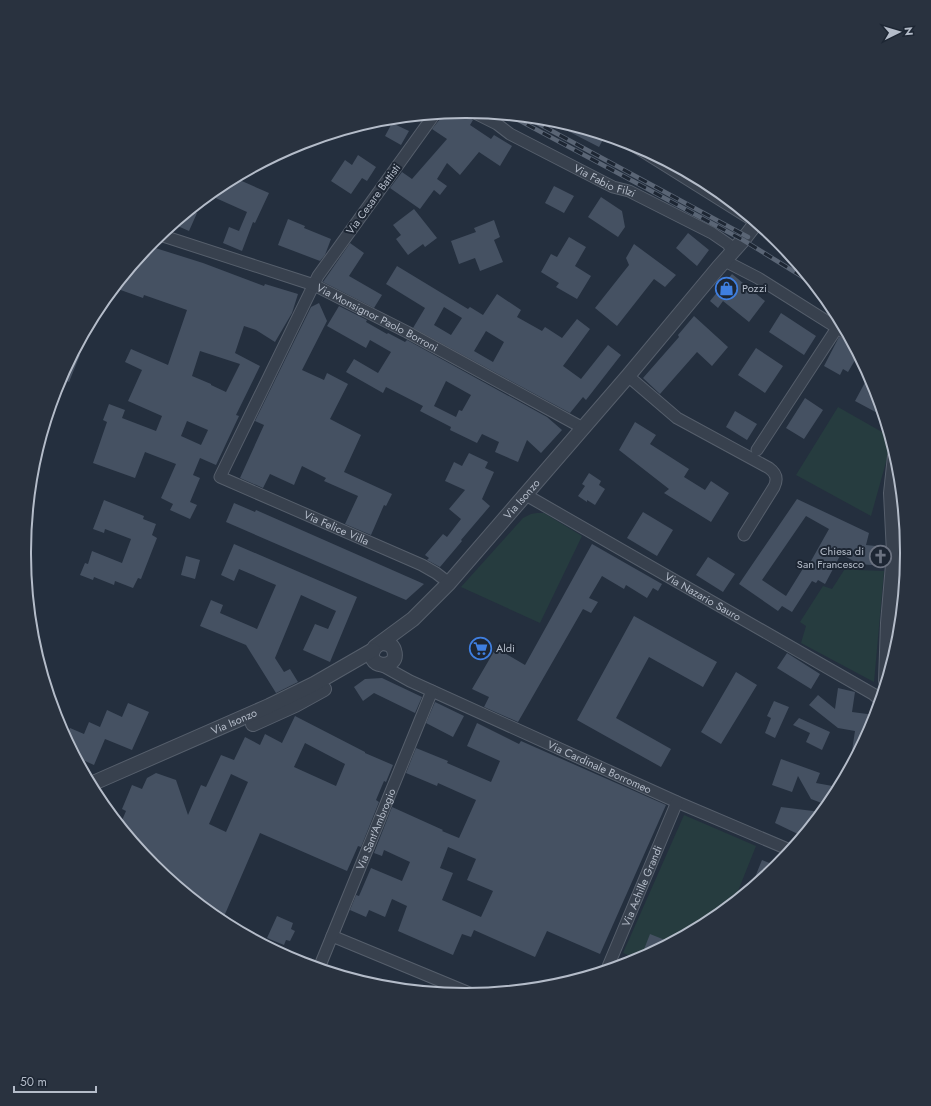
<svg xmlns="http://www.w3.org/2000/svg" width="931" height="1106" font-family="Jost,sans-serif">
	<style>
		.green { fill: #263c3f }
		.building { fill: #455162; fill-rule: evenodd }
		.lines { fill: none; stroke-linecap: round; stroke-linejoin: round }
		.minor-casing { stroke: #565f6c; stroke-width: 13 }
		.tertiary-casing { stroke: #565f6c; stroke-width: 16 }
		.minor { stroke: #38414e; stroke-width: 11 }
		.tertiary { stroke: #38414e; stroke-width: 14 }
		.rail-casing { stroke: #5a6575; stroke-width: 4.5 }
		.rail { stroke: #1d2633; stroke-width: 3; stroke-dasharray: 9; stroke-linecap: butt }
		.labels { text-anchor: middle; stroke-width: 4; stroke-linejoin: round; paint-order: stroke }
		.street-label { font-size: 11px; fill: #b4bcc9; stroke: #1d2633 }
		.poi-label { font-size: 11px; fill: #b4bcc9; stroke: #1d2633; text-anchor: start }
		.rim { fill: none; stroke: #b4bcc9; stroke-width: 2 }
	</style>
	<rect width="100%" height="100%" fill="#242f3e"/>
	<path class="green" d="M838 407 889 436 891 444 871 516 796 475Z
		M537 513H544L582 536 540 623 461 587 523 518 531 514Z
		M848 564 858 570 884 571 874 682 801 643 806 626 800 622 823 586 832 589Z
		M684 815 756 846 734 901 711 920 638 959 623 953Z"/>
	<path class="building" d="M460 112 473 120 470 125 491 139 494 135 512 146 500 166 479 152 460 175 447 163 437 179 447 186 440 195 434 190 420 209 390 188 402 172 412 179 447 139 432 129 440 119 441 114Z
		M392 123 409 131 401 145 385 136Z
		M564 124 593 133 605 136 599 147 562 128Z
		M358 155 376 167 367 181 362 178 351 194 331 181 345 160 352 165Z
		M235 178 269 193 255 223 253 222 242 251 223 243 229 227 239 231 247 212 209 195 220 186Z
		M554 186 574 196 564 213 545 203Z
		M601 197 622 211 625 227 618 237 588 217Z
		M414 209 437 238 425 247 423 244 408 255 396 239 401 235 393 225Z
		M190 210 197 213 189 231 173 224Z
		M288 219 305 226 304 228 331 239 325 255 320 261 278 245Z
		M494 220 500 237 494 240 503 262 480 271 475 258 459 264 451 241 476 232 474 228Z
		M688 233 709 250 697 266 676 248Z
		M569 237 586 247 575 266 591 276 577 299 556 287 559 283 541 272 551 254 557 257Z
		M350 243 364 253 349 276 382 295 374 308 323 282Z
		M634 244 676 275 665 287 654 279 617 326 595 308 629 265 626 258Z
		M149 246 203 263 264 286 265 284 298 294 292 313 275 342 256 330 244 326 235 353 260 366 236 415 239 416 216 465 200 458 193 475 200 478 190 502 197 505 190 519 170 510 173 504 161 498 176 464 145 452 135 478 93 463 107 422 103 420 109 404 125 410 122 418 156 431 162 416 128 401 142 370 125 362 131 349 168 365 187 310 144 295 143 298 115 288ZM200 351 240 364 226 392 211 385V384L192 376ZM187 421 208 430 201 445 181 436Z
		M397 266 468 309 470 307 483 315 497 294 521 310 517 317 542 331 545 327 562 338 577 319 590 329 563 366 581 379 608 345 621 355 586 400 583 397 570 413 413 328 425 308 386 284ZM444 307 462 318 451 335 434 325ZM486 331 504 342 493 362 474 351Z
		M732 274 765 301 749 322 723 301 718 308 710 301Z
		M319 303 327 321 302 370 324 380 327 373 348 384 330 419 361 435 344 472 392 494 386 506 384 505 371 535 345 524 358 496 324 481 326 478 302 466 294 485 270 474 263 488 240 478 264 425 255 421 311 307Z
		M339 306 367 320 366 322 387 334 388 333 405 342 407 340 547 417 562 430 541 453 527 440 518 462 495 452 499 442 482 434 477 443 450 430 451 427 420 411 423 406 386 387 383 393 346 372 354 359 378 373 391 352 370 340 366 348 327 326ZM446 381 471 395 462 411 459 410 456 417 434 406Z
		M781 313 816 336 804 355 769 332Z
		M694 316 728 347 712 366 697 352 660 394 643 378 679 337 678 335Z
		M839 337 851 342 858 355 848 372 843 369 840 375 824 366Z
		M756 348 783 366 765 393 738 375Z
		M74 353 80 355 69 382 61 379Z
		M869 375 873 384 883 416 855 401Z
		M805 398 823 410 804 439 786 428Z
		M735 411 757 424 747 440 726 427Z
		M635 422 656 435 650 444 689 469 684 477 705 490 711 481 729 493 711 522 664 493 669 489 619 450Z
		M469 453 488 462 485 468 494 472 482 499 490 506 461 540 462 541 440 567 427 560 429 558 425 555 443 534 447 537 461 519 449 509 465 490 445 481 454 462 462 466Z
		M589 473 601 481 599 485 605 489 595 505 587 500V502L578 496 585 486 582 484Z
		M797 499 869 533 866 545 885 547 884 566 859 564 841 554 825 584 818 580 816 583 812 581 792 612 782 606 778 611 739 584ZM806 516 829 529 807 568 804 567 786 596 762 580Z
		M104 500 144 516 143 519 156 524 152 535 157 538 141 579 138 578 133 588 115 581 114 585 94 577 93 580 80 575 85 563 88 564 92 551 122 563 131 539 105 529 104 533 93 529Z
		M234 503 255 512 256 510 424 584 406 600 226 522Z
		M643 512 673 530 657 556 627 538Z
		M234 544 357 597 330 662 303 650 315 624 328 629 336 611 301 595 275 658 284 672 290 669 298 682 276 693 246 645 200 626 211 600 223 605 220 613 257 629 276 585 239 569 234 581 221 575Z
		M592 544 662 584 658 591 653 588 647 598 626 585 624 589 602 576 589 598 598 602 591 613 583 609 518 722 484 707 489 697 472 689 496 648 525 665Z
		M186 556 200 560 195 579 181 575Z
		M708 557 735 574 723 592 696 575Z
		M634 616 717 662 703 687 649 657 616 718 671 749 661 767 577 720Z
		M787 653 820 674 811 689 777 668Z
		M736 672 757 685 721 744 701 732Z
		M382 678 422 697 415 713 374 693 363 701 354 687 365 679Z
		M838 688 855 692 852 712 875 715 873 722 851 764H850L855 731 838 728 809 705 818 695 835 709Z
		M774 701 789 707 775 738 765 733 771 718 767 716Z
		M435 702 464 716 453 737 426 723Z
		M128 703 149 712 132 750 105 739 94 765 76 757 66 737 70 728 84 734 89 722 100 727 107 710 122 717Z
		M295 716 365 752V753L393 765 386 782 384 781 376 800 379 802 361 847 358 846 347 871 260 833 222 921 153 865 120 825 126 811 122 809 132 785 142 789 147 778 156 773 176 780 188 815 201 785 206 787 221 755 234 760 245 737 260 745 265 734 282 743ZM305 743 345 764 336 786 294 767ZM231 774 248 782 226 832 209 824Z
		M799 718 830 732 822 750 806 742 810 733 793 725Z
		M477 723 519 744 521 741 666 805 600 954 547 931 535 957 474 930 471 937 462 934 453 955 398 931 407 906 392 899 385 917 369 910 366 917 350 910 356 895 359 896 371 868 402 881 410 862 384 850 382 856 374 853 392 807 443 830 442 831 459 838 476 800 438 783 437 786 406 773 416 748 448 761 447 763 491 782 500 761 467 746ZM448 847 476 859 467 880 493 891 481 917 442 900 453 873 440 868Z
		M781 759 820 773 816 783 838 787 832 798 827 805 811 799 798 776 792 792 772 785Z
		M781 807 821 812 802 836 775 823Z
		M762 860 777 866 751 887Z
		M277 916 293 923 291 929 295 931 290 941 286 940 284 945 267 938Z
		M650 934 670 942 641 957Z"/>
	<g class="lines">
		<defs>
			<g id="minor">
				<path id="s1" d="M473 112 497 124 510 134 613 187 629 191 712 233 728 244 733 252"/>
				<path id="s2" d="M434 115 318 276 220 477 422 565 436 573 449 583"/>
				<path d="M631 144 754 221"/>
				<path id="s3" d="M160 235 314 285 407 332 583 428"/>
				<path d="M725 261 758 278 847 334"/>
				<path d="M628 376 677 418 769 468C776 473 778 479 774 487L744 535"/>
				<path d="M757 450 837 328"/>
				<path id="s4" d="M526 495 873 694 880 700"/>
				<path id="s5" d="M383 666 410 681 677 802 790 850"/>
				<path d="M332 936 472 994"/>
				<path id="s6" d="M319 968 432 691"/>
				<path id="s7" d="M607 969 677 802"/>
			</g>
			<g id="tertiary">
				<path id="s8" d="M381 643C386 643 392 644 394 650 401 672 361 668 375 647L413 619 449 583 628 376 718 268 743 240 756 223"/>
				<path d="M886 681 888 623 894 553 891 493 895 456"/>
				<path d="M253 724 295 705 324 689"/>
				<path id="s9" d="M91 784 269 706 314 684 373 650"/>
			</g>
		</defs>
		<use href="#minor" class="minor-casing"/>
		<use href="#tertiary" class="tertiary-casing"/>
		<use href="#minor" class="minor"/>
		<use href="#tertiary" class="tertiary"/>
		<defs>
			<path id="rail" d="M511 116 743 240 811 282
				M528 118 748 237"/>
		</defs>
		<use href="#rail" class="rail-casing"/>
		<use href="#rail" class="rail"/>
	</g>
	<defs>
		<symbol id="shop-ring" viewBox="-11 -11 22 22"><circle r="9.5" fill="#1d2633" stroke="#3f7fe0" stroke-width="1.5"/><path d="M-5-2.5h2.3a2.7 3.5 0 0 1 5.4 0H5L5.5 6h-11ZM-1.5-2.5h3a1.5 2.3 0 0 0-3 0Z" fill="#3f7fe0"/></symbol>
		<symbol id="church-ring" viewBox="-11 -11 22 22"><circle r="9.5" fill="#1d2633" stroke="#6b7280" stroke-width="1.5"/><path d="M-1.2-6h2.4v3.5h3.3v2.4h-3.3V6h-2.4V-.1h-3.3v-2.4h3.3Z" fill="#6b7280"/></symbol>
		<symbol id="supermarket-ring" viewBox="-11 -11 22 22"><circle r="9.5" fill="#1d2633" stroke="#3f7fe0" stroke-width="1.5"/><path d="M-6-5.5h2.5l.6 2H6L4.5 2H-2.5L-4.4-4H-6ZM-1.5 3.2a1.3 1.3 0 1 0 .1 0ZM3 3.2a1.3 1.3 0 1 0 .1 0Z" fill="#3f7fe0"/></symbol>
	</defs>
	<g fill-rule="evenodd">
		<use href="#shop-ring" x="714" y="276" width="25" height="25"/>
		<use href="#church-ring" x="868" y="544" width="25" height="25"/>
		<use href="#supermarket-ring" x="468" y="636" width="25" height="25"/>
	</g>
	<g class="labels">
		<g class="street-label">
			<text dy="4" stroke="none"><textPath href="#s1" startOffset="149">Via Fabio Filzi</textPath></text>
			<text transform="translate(373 199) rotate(-54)" y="4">Via Cesare Battisti</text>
			<text dy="4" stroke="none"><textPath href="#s3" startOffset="233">Via Monsignor Paolo Borroni</textPath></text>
			<text dy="4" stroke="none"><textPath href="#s8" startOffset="272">Via Isonzo</textPath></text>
			<text dy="4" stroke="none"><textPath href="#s2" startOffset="549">Via Felice Villa</textPath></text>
			<text dy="4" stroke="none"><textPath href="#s4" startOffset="204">Via Nazario Sauro</textPath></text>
			<text dy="4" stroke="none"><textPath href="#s9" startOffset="156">Via Isonzo</textPath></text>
			<text dy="4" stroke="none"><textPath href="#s5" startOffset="239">Via Cardinale Borromeo</textPath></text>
			<text dy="4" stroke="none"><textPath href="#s6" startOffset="150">Via Sant'Ambrogio</textPath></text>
			<text dy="4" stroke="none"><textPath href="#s7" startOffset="90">Via Achille Grandi</textPath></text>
		</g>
		<g class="poi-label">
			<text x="742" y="292">Pozzi</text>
			<text x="864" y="555" text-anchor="end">Chiesa di<tspan x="864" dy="13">San Francesco</tspan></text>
			<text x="496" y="652">Aldi</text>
		</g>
	</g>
	<path d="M0 0H931V1106H0ZM465 118H466A434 434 0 0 1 900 552V554A434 434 0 0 1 466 988H465A434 434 0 0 1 31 554V552A434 434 0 0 1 465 118Z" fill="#29323f" fill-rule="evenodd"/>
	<path class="rim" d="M465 118H466A434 434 0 0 1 900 552V554A434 434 0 0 1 466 988H465A434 434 0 0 1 31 554V552A434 434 0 0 1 465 118Z"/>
	<g transform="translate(899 32) rotate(85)" stroke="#1d2633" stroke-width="3" paint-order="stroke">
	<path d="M0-3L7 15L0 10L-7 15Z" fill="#b4bcc9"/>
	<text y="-6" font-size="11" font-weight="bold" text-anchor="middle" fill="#b4bcc9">N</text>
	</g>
	<path d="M14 1086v6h82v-6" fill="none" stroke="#b4bcc9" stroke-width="2"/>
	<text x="20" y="1086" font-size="12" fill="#b4bcc9" stroke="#1d2633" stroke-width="3" paint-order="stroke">50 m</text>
</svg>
